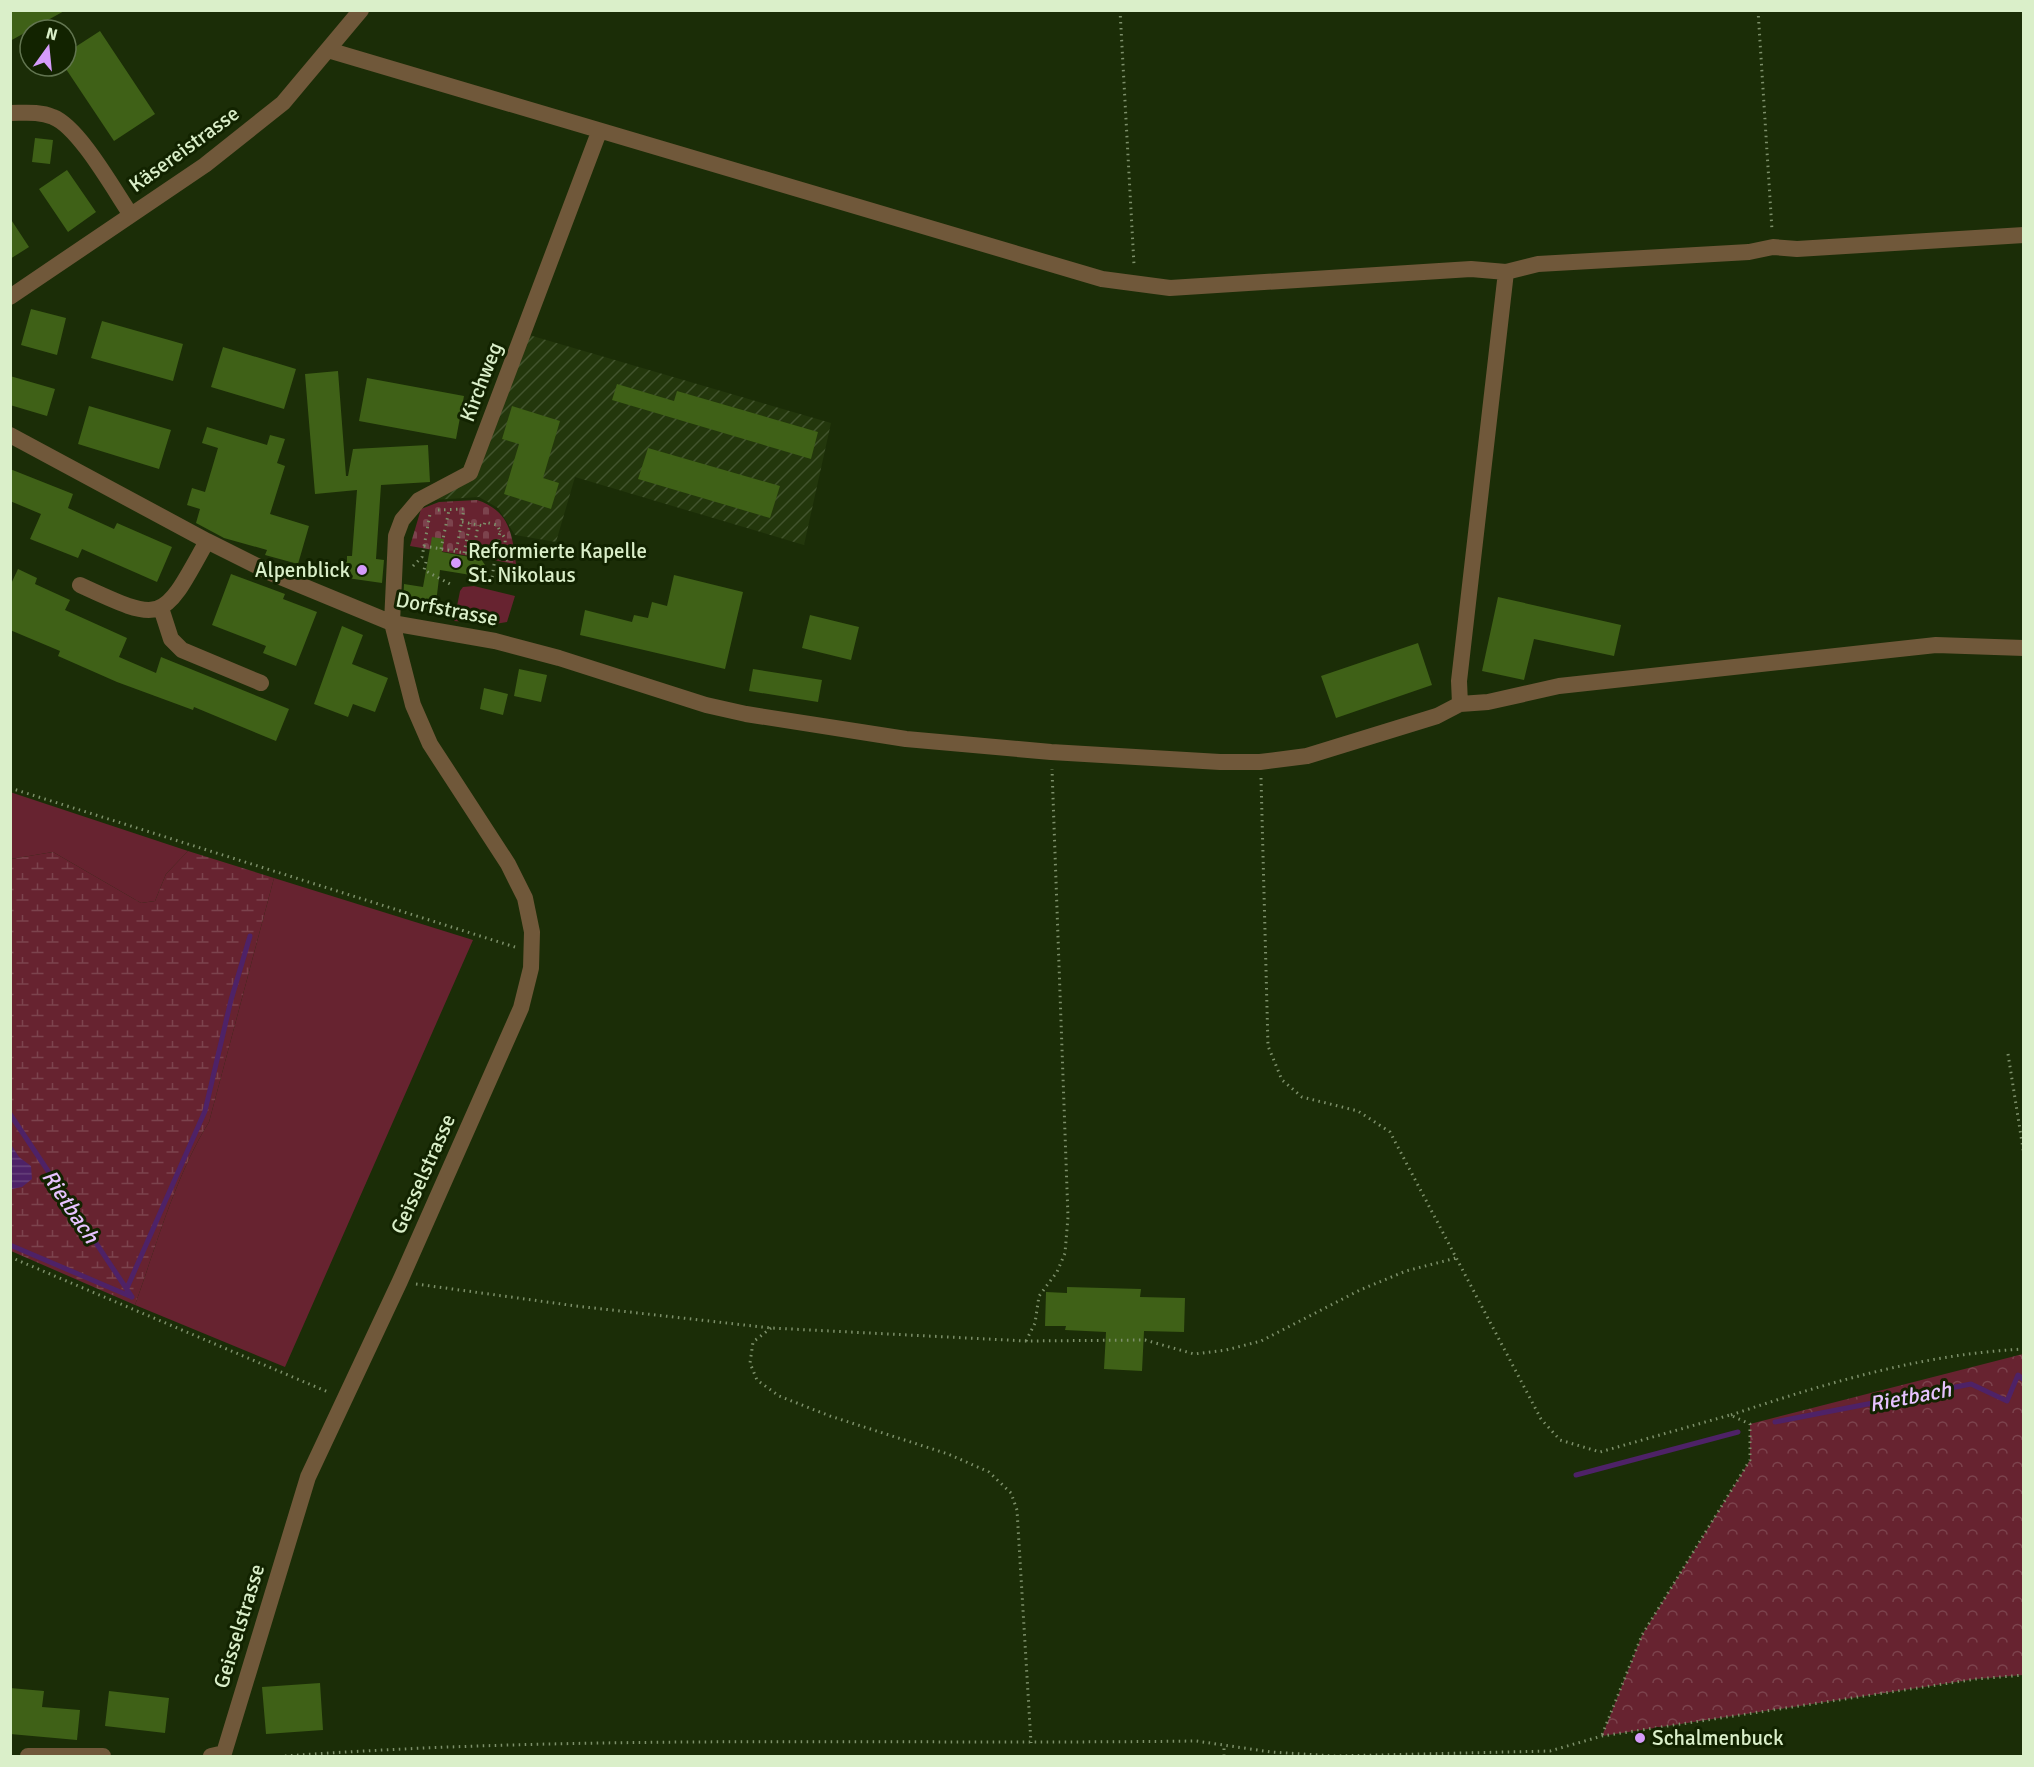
<svg xmlns="http://www.w3.org/2000/svg" width="2034" height="1767" font-family="Signika,sans-serif">
	<style>
		.industrial { fill: url(#industrial-furrows) }
		.grass { fill: #672330 }
		.forest { fill: url(#forest-crowns) }
		.wetland { fill: url(#wetland-marsh) }
		.cemetery { fill: url(#cemetery-stones) }
		.water { fill: url(#water-rules) }
		.lines { fill: none; stroke-linecap: round; stroke-linejoin: round }
		.stream { stroke: #4e2267; stroke-width: 5 }
		.building { fill: #3f6117 }
		.path { stroke: #7d906a; stroke-width: 3; stroke-dasharray: 1.5 4.5; stroke-linecap: butt }
		.street { stroke: #70583a; stroke-width: 16 }
		.poi-dot { fill: #d59bfa; stroke: #122300; stroke-width: 2 }
		.labels { text-anchor: middle; stroke-width: 6; stroke-linejoin: round; paint-order: stroke }
		.street-label { font-size: 21px; fill: #daefc9; stroke: #122300 }
		.poi-label { font-size: 21px; fill: #daefc9; stroke: #122300; text-anchor: start }
		.water-label { font-size: 22px; font-style: italic; fill: #e7c3ff; stroke: #122300 }
	</style>
	<defs>
		<pattern id="industrial-furrows" width="10" height="10" patternUnits="userSpaceOnUse" patternTransform="scale(1.5)"><rect width="10" height="10" fill="#23370c"/><path d="M-1 1l2-2M0 10L10 0M9 11l2-2" fill="none" stroke="#42542e"/></pattern>
		<pattern id="forest-crowns" width="20" height="18" patternUnits="userSpaceOnUse" patternTransform="scale(1.5)"><rect width="20" height="18" fill="#672330"/><path d="M2 6a3 3 0 1 1 6 0M12 15a3 3 0 1 1 6 0" fill="none" stroke="#7c434d"/></pattern>
		<pattern id="wetland-marsh" width="20" height="14" patternUnits="userSpaceOnUse" patternTransform="scale(1.5)"><rect width="20" height="14" fill="#672330"/><path d="M1 5h8M5 5V1M11 12h8M15 12V8" fill="none" stroke="#7c434d"/></pattern>
		<pattern id="cemetery-stones" width="16" height="16" patternUnits="userSpaceOnUse" patternTransform="scale(1.5)"><rect width="16" height="16" fill="#672330"/><path d="M2 7V4a2 2 0 0 1 4 0v3zM10 15v-3a2 2 0 0 1 4 0v3z" fill="#7c434d"/></pattern>
		<pattern id="water-rules" width="6" height="5" patternUnits="userSpaceOnUse" patternTransform="scale(1.5)"><rect width="6" height="5" fill="#4e2267"/><path d="M0 2.5h6" fill="none" stroke="#67427b"/></pattern>
	</defs>
	<rect width="100%" height="100%" fill="#1b2d07"/>
	<path class="industrial" d="M529 335 831 423 804 545 575 477 556 542 515 535 498 508 479 497 433 500 452 491Z"/>
	<path class="grass" d="M474 586 515 596 507 622 495 624 454 621 460 591 463 587Z
		M10 792 188 851 166 874 155 901 141 903 53 852 11 859Z
		M274 878 473 940 285 1367 135 1305C157 1244 175 1177 209 1122Z"/>
	<path class="forest" d="M2023 1354V1675L1976 1679 1602 1736 1642 1635 1750 1460V1424Z"/>
	<path class="wetland" d="M188 851 274 878 209 1122C175 1177 157 1244 135 1305L11 1251V859L53 852 141 903 155 901 166 874Z"/>
	<path class="cemetery" d="M477 500C510 511 512 534 516 564L410 546 421 509 439 502Z"/>
	<path class="water" d="M10 1143 19 1157 31 1166 32 1179 22 1187 12 1189Z"/>
	<g class="lines">
		<path class="stream" d="M10 1114 132 1297
			M10 1245 132 1297
			M127 1288 205 1111 231 1000 250 936
			M1775 1422 1971 1384 2007 1401 2018 1375 2024 1380
			M1576 1475 1738 1432"/>
	</g>
	<path class="building" d="M10 10H66L10 41Z
		M100 31 155 114 114 141 66 69V53Z
		M35 138 53 140 50 164 32 162Z
		M67 170 96 212 68 232 39 189Z
		M10 218 29 247 10 259Z
		M31 309 66 318 57 355 21 345Z
		M102 321 183 344 173 381 91 358Z
		M223 347 296 369 284 409 211 387Z
		M338 371 346 476H348L353 449 428 445 430 482 381 485 376 559 384 560 382 583 340 577 342 562H347V556H352L357 490 315 494 305 374Z
		M10 376 55 389 47 416 10 405Z
		M367 378 464 396 456 439 359 421Z
		M617 384 674 401 677 391 818 432 811 459 612 400Z
		M89 406 171 430 159 469 78 444Z
		M512 406 560 421 543 478 559 483 551 509 504 494 519 444 502 439Z
		M207 427 267 445 270 435 285 439 277 463 285 466 270 514 309 526 298 564 265 555 267 550 224 538 196 523 200 509 187 505 192 488 205 492 218 448 202 443Z
		M648 448 780 486 770 518 638 479Z
		M10 469 73 494 68 508 114 529 117 523 172 547 157 582 82 549 78 558 30 539 41 514 10 501Z
		M432 537 444 539 442 552 481 559 485 565 484 572 477 576 440 570 435 611 403 607 404 584 423 587Z
		M18 569 37 578 35 584 70 600 65 610 127 638 119 657 156 673 161 657 289 709 276 741 194 707 193 710 117 682 58 656 60 651 10 630V586Z
		M231 574 285 594 283 599 317 612 296 666 263 653 266 646 212 625Z
		M674 575 743 592 725 669 580 635 585 610 632 622 634 615 648 618 652 602 667 606Z
		M1498 597 1621 625 1614 656 1534 639 1524 680 1482 671Z
		M810 615 859 627 851 660 802 648Z
		M342 626 363 635 352 664 388 678 375 712 353 704 348 717 314 704Z
		M1418 643 1432 685 1336 718 1321 676Z
		M519 669 547 675 541 702 514 696Z
		M753 669 822 680 818 702 749 691Z
		M484 688 508 694 503 715 480 709Z
		M1067 1287 1141 1289 1140 1297 1185 1298 1184 1332 1144 1331 1142 1371 1104 1369 1106 1332 1065 1330 1066 1326H1045L1046 1292 1067 1293Z
		M320 1683 323 1730 266 1734 262 1687Z
		M10 1688 44 1691 42 1707 80 1710 77 1740 10 1734Z
		M109 1691 169 1698 165 1733 105 1726Z"/>
	<g class="lines">
		<path class="path" d="M1120 10 1134 265
			M1758 10 1772 230
			M10 408 11 405
			M438 510 464 509 456 552
			M462 522 484 526 485 522 497 525 500 531 495 558 506 560 505 538 500 531
			M424 546 495 558 491 584
			M441 549 449 510
			M464 553 470 523
			M473 555 478 525
			M426 562 424 570 450 584
			M413 566 422 557 430 514
			M1261 778 1268 1046 1282 1080 1302 1097 1358 1111 1390 1132 1541 1419 1560 1440 1600 1452 1730 1415 1750 1424V1460L1642 1635 1602 1735
			M10 788 515 947
			M2008 1054 2024 1155
			M10 1257 328 1392
			M416 1284 576 1306 771 1328 1026 1341 1145 1340 1194 1354 1226 1350 1261 1341 1360 1290 1406 1271 1456 1258
			M771 1328 753 1342 750 1363 757 1380 779 1396 830 1416 948 1454 989 1472 1011 1493 1017 1510 1031 1743
			M1026 1341 1035 1323 1039 1296 1057 1272 1065 1253 1068 1217 1052 769
			M1731 1415C1826 1383 1923 1354 2024 1349
			M285 1756C588 1734 892 1745 1196 1741L1271 1752 1335 1756 1550 1751 1602 1736 1976 1679 2024 1675
			M1224 1756V1745"/>
		<path class="street" d="M328 50 1102 279 1170 288 1471 269 1506 272 1538 264 1749 252 1773 247 1797 249 2024 235
			M10 113C24 113 39 111 53 117 79 127 114 190 131 215
			M10 297 205 165 283 103 361 10
			M10 435 207 541 271 573 392 623 495 641 559 658 706 705 746 714 906 739 1051 752 1220 762H1260L1307 756 1437 716 1460 704 1488 702 1559 686 1936 645 2024 648
			M80 585C164 624 162 623 207 541
			M161 608 171 639 182 650 261 683
			M1460 704 1459 681 1506 272
			M28 1756H103
			M211 1756 224 1753 308 1477 400 1281 521 1008 531 968 532 932 525 898 508 864 430 744 413 705 392 623 396 536 402 520 419 500 470 473 599 132"/>
	</g>
	<g class="poi-dot">
		<circle cx="456" cy="563" r="6"/>
		<circle cx="362" cy="570" r="6"/>
		<circle cx="1640" cy="1738" r="6"/>
	</g>
	<g class="labels">
		<g class="street-label">
			<text transform="translate(184 149) rotate(-36)" y="7">Käsereistrasse</text>
			<text transform="translate(481 382) rotate(-69)" y="7">Kirchweg</text>
			<text transform="translate(447 609) rotate(11)" y="7">Dorfstrasse</text>
			<text transform="translate(423 1174) rotate(-66)" y="7">Geisselstrasse</text>
			<text transform="translate(239 1626) rotate(-73)" y="7">Geisselstrasse</text>
		</g>
		<g class="poi-label">
			<text x="468" y="558">Reformierte Kapelle<tspan x="468" dy="24">St. Nikolaus</tspan></text>
			<text x="350" y="577" text-anchor="end">Alpenblick</text>
			<text x="1652" y="1745">Schalmenbuck</text>
		</g>
		<g class="water-label">
			<text transform="translate(71 1206) rotate(56)" y="8">Rietbach</text>
			<text transform="translate(1910 1396) rotate(-11)" y="8">Rietbach</text>
		</g>
	</g>
	<rect width="2034" height="1767" fill="none" stroke="#daefc9" stroke-width="24"/>
	<g transform="translate(48 48) rotate(15)"><circle r="28" fill="#122300" stroke="#627550" stroke-width="1.5"/>
	<path d="M0-4.5L10 22L0 15L-10 22Z" fill="#d59bfa"/>
	<text y="-9" font-size="16" font-weight="bold" text-anchor="middle" fill="#daefc9">N</text>
	</g>
</svg>
